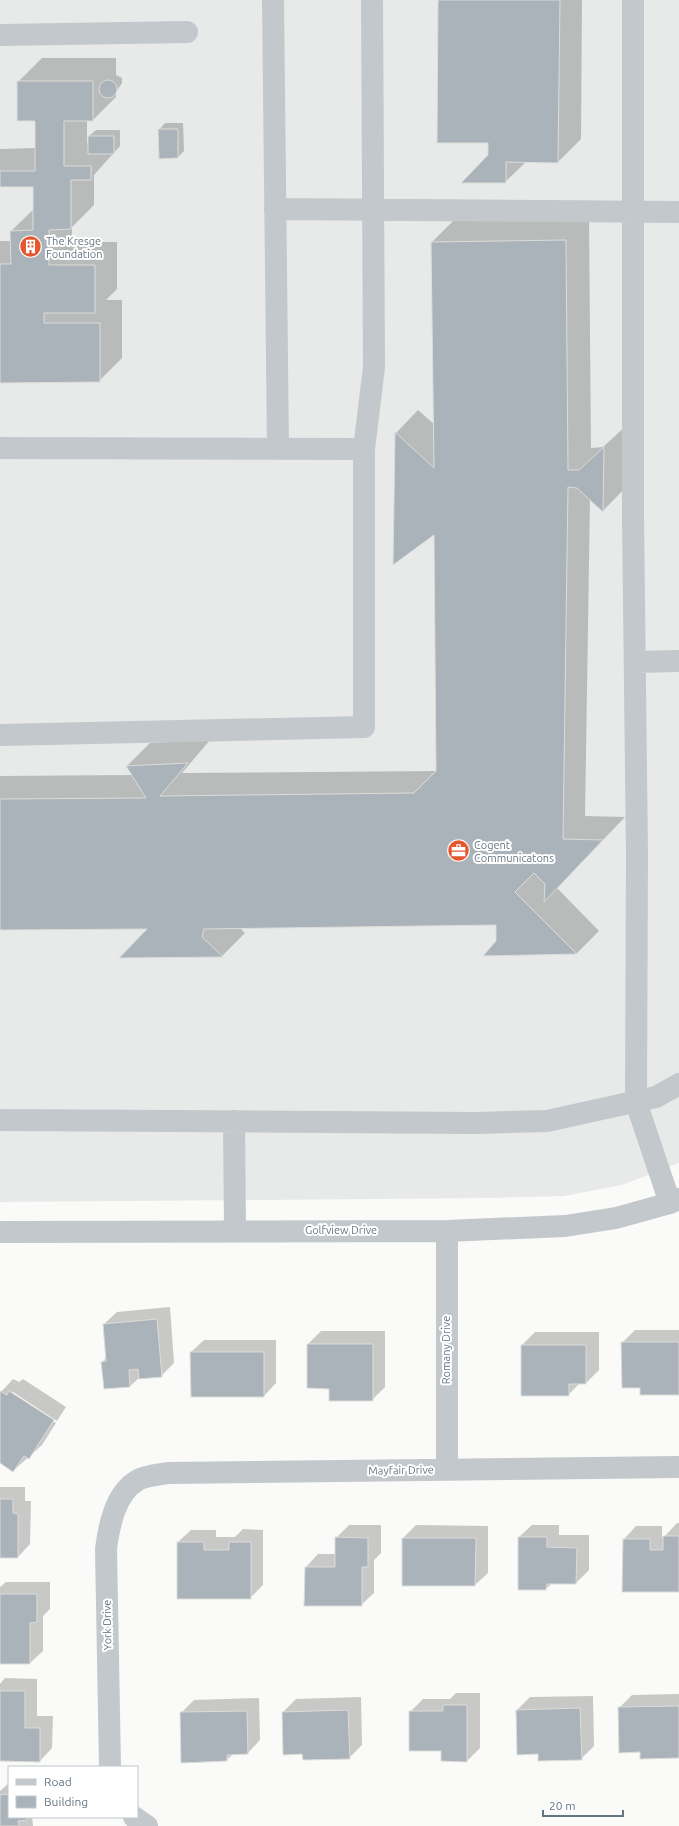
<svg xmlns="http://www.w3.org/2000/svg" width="679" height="1826" font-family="Ubuntu,sans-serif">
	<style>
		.built { fill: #e8e9e9 }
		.shadow { fill: #0003 }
		.building { fill: #aab3b9; stroke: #dcdcda }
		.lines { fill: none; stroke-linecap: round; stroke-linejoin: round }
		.minor { stroke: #c3c8cc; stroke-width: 22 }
		.labels { text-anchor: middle; stroke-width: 4; stroke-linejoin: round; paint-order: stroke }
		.poi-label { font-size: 11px; fill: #657683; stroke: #fff; text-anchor: start }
		.street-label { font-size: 11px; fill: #657683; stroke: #fff }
	</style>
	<rect width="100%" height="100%" fill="#fafaf8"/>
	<path class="built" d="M0 0H679V1163L622 1185 564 1196 487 1198 0 1202Z"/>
	<path class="shadow" d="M439 0H582L581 139 558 162H526L505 182 489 155V142Z
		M42 58H116V75L122 78V83L116 92V97L93 120H87V143H89V136L96 130H120V146L94 175V205L72 227V242H117V289L106 300H122V358L99 381 0 382V241H11V231L34 209V186H0V149L36 148V120L18 82Z
		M165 123H183L184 151 178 157 159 130Z
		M589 217 591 448 603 447 627 425 625 488 603 511 590 499 585 816 625 817 557 888 599 931 577 953 485 955 497 941V924L239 927 245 933 222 956 122 957 150 928 0 929V776L133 775 127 766 150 743 210 740 182 773 437 771 435 533 396 433 418 410 434 424 432 242 455 219Z
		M170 1307 174 1363 161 1376 139 1378 130 1386 105 1388 102 1362 107 1357 104 1324 117 1312Z
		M635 1330H679V1394L641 1387 622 1343Z
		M321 1331H385V1387L372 1400 330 1388 308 1344Z
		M535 1332H599V1370L586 1383H580L568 1395 522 1345Z
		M204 1340H276V1383L264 1396 191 1352Z
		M13 1379 19 1382 23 1379 66 1407 57 1421 13 1392 11 1394 56 1423 42 1445 13 1471 0 1462V1393Z
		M0 1487H25V1501H31L30 1544 18 1557H0Z
		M677 1523H679V1591L624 1539 636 1526H662V1537H664Z
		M349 1525H381V1553L374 1560V1593L361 1605 306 1567 318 1554H336V1538Z
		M416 1525 488 1526V1573L475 1585 403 1538Z
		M532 1525H559V1535H589V1570L576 1583H552L546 1589 519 1537Z
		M243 1529 263 1530V1585L250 1598 178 1542 191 1530H216V1537H235Z
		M6 1582H50V1609L43 1616V1651L30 1663H0V1587Z
		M5 1678 37 1679V1716H53L52 1748 40 1761 0 1760V1684Z
		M456 1693H480V1748L467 1761 442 1750 410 1712 423 1699H450Z
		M679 1694V1757L641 1751 619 1708 632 1695Z
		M593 1696 594 1746 581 1759 539 1753 517 1710 530 1697Z
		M361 1697 362 1745 349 1758 303 1753 283 1712 296 1699Z
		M259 1698 260 1740 248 1753H234L227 1760 181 1713 194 1700Z
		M9 1783V1817H32L33 1826H0V1791Z"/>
	<path class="building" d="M438 0H560L558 163 506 162V183H461L488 155V143H437Z
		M99 89a9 9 0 1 1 18 0a9 9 0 1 1-18 0Z
		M17 81H93V121H64V166H91V180H71V229L49 230V265H95V313H44V323H100V382L0 383V264H11L10 231 33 230V187H0V171H35V121H17Z
		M158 129H178V158L159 159Z
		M88 136H114V154H88Z
		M566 240 568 470H579L604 447 603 512 577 488 568 487 563 839 603 840 544 902 545 884 534 873 515 892 577 954 483 956 496 941V925L204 929 202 937 223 957 119 958 147 929 0 930V799L146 798 126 766 188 763 160 796 414 793 436 771 434 535 393 565 395 432 434 468 431 242Z
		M157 1319 162 1377 139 1379 138 1369 129 1370 130 1387 104 1389 101 1362 106 1361 103 1324Z
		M621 1342H679V1395H640V1388H622Z
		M307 1344H373V1401H329V1389L307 1388Z
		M521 1345H586V1384H569V1396H521Z
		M190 1352H264V1397H191Z
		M0 1391 7 1395 9 1391 54 1420 29 1459 24 1456 13 1472 0 1463Z
		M0 1499H13V1513L18 1514V1558H0Z
		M663 1536H679V1592H622L623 1539H650V1550H663Z
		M335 1537 368 1538V1567H362V1606H304L305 1567H335Z
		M518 1537H547V1547L577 1548 576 1584H547L546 1590H518Z
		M402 1538H476L475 1586H402Z
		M177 1542H204V1550H229V1542H251V1599H177Z
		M0 1594H37V1622L30 1623V1664H0Z
		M0 1691H25V1728H40V1762L0 1761Z
		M443 1705H467V1762L441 1761V1751H409V1711H443Z
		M679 1706V1758L640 1759V1752L619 1753 618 1707Z
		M580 1708 582 1760 538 1761V1754L517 1755 516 1710Z
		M348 1710 350 1759 303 1760 302 1754 283 1755 282 1712Z
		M247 1711 248 1754 227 1755V1761L181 1763 180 1712Z
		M9 1794V1817H27V1820L18 1821 19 1826H0V1795Z"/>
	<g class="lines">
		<path class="minor" d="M273 0 278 449
			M633 0V517L637 854 636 1102 670 1203
			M0 35 187 32
			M275 209 679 212
			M0 448 364 449
			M635 662 679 661
			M0 735 364 727V449L374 367 372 0
			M0 1120 477 1123 547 1121 656 1097 679 1084
			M234 1121 235 1230
			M447 1231V1469
			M0 1232 447 1231 565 1226 616 1218 670 1203 679 1199
			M110 1767 106 1549C109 1526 115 1493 138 1480 147 1475 157 1475 168 1473L679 1467
			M134 1817 147 1826"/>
	</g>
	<defs>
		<symbol id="building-disc" viewBox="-11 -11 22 22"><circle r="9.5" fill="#e4572e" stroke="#fff"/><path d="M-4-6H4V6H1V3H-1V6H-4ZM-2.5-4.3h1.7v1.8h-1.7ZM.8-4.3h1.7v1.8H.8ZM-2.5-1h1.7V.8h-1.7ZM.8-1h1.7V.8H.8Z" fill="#fff"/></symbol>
		<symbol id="office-disc" viewBox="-11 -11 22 22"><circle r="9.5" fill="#e4572e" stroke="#fff"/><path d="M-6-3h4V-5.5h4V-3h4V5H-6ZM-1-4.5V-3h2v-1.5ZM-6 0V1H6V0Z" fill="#fff"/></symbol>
	</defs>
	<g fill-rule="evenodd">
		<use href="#building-disc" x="18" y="234" width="25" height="25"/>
		<use href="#office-disc" x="446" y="838" width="25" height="25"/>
	</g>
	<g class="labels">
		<g class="poi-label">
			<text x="46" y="245">The Kresge<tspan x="46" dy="13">Foundation</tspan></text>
			<text x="474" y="849">Cogent<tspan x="474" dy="13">Communicatons</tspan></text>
		</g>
		<g class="street-label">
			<text x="341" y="1234">Golfview Drive</text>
			<text transform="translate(446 1350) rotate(-90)" y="4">Romany Drive</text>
			<text transform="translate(401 1470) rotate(-1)" y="4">Mayfair Drive</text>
			<text transform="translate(107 1625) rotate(-91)" y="4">York Drive</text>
		</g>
	</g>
	<rect x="8" y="1766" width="130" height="52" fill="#ffffff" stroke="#c1c8cd"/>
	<rect x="16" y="1779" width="20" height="6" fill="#c3c8cc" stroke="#c1c8cd"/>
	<text x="44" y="1786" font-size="12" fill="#657683">Road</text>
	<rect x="16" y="1796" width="20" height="12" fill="#aab3b9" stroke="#c1c8cd"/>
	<text x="44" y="1806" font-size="12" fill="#657683">Building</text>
	<path d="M543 1810v6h80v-6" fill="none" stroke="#657683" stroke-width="2"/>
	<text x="549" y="1810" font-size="12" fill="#657683" stroke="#ffffff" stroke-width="3" paint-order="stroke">20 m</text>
</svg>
